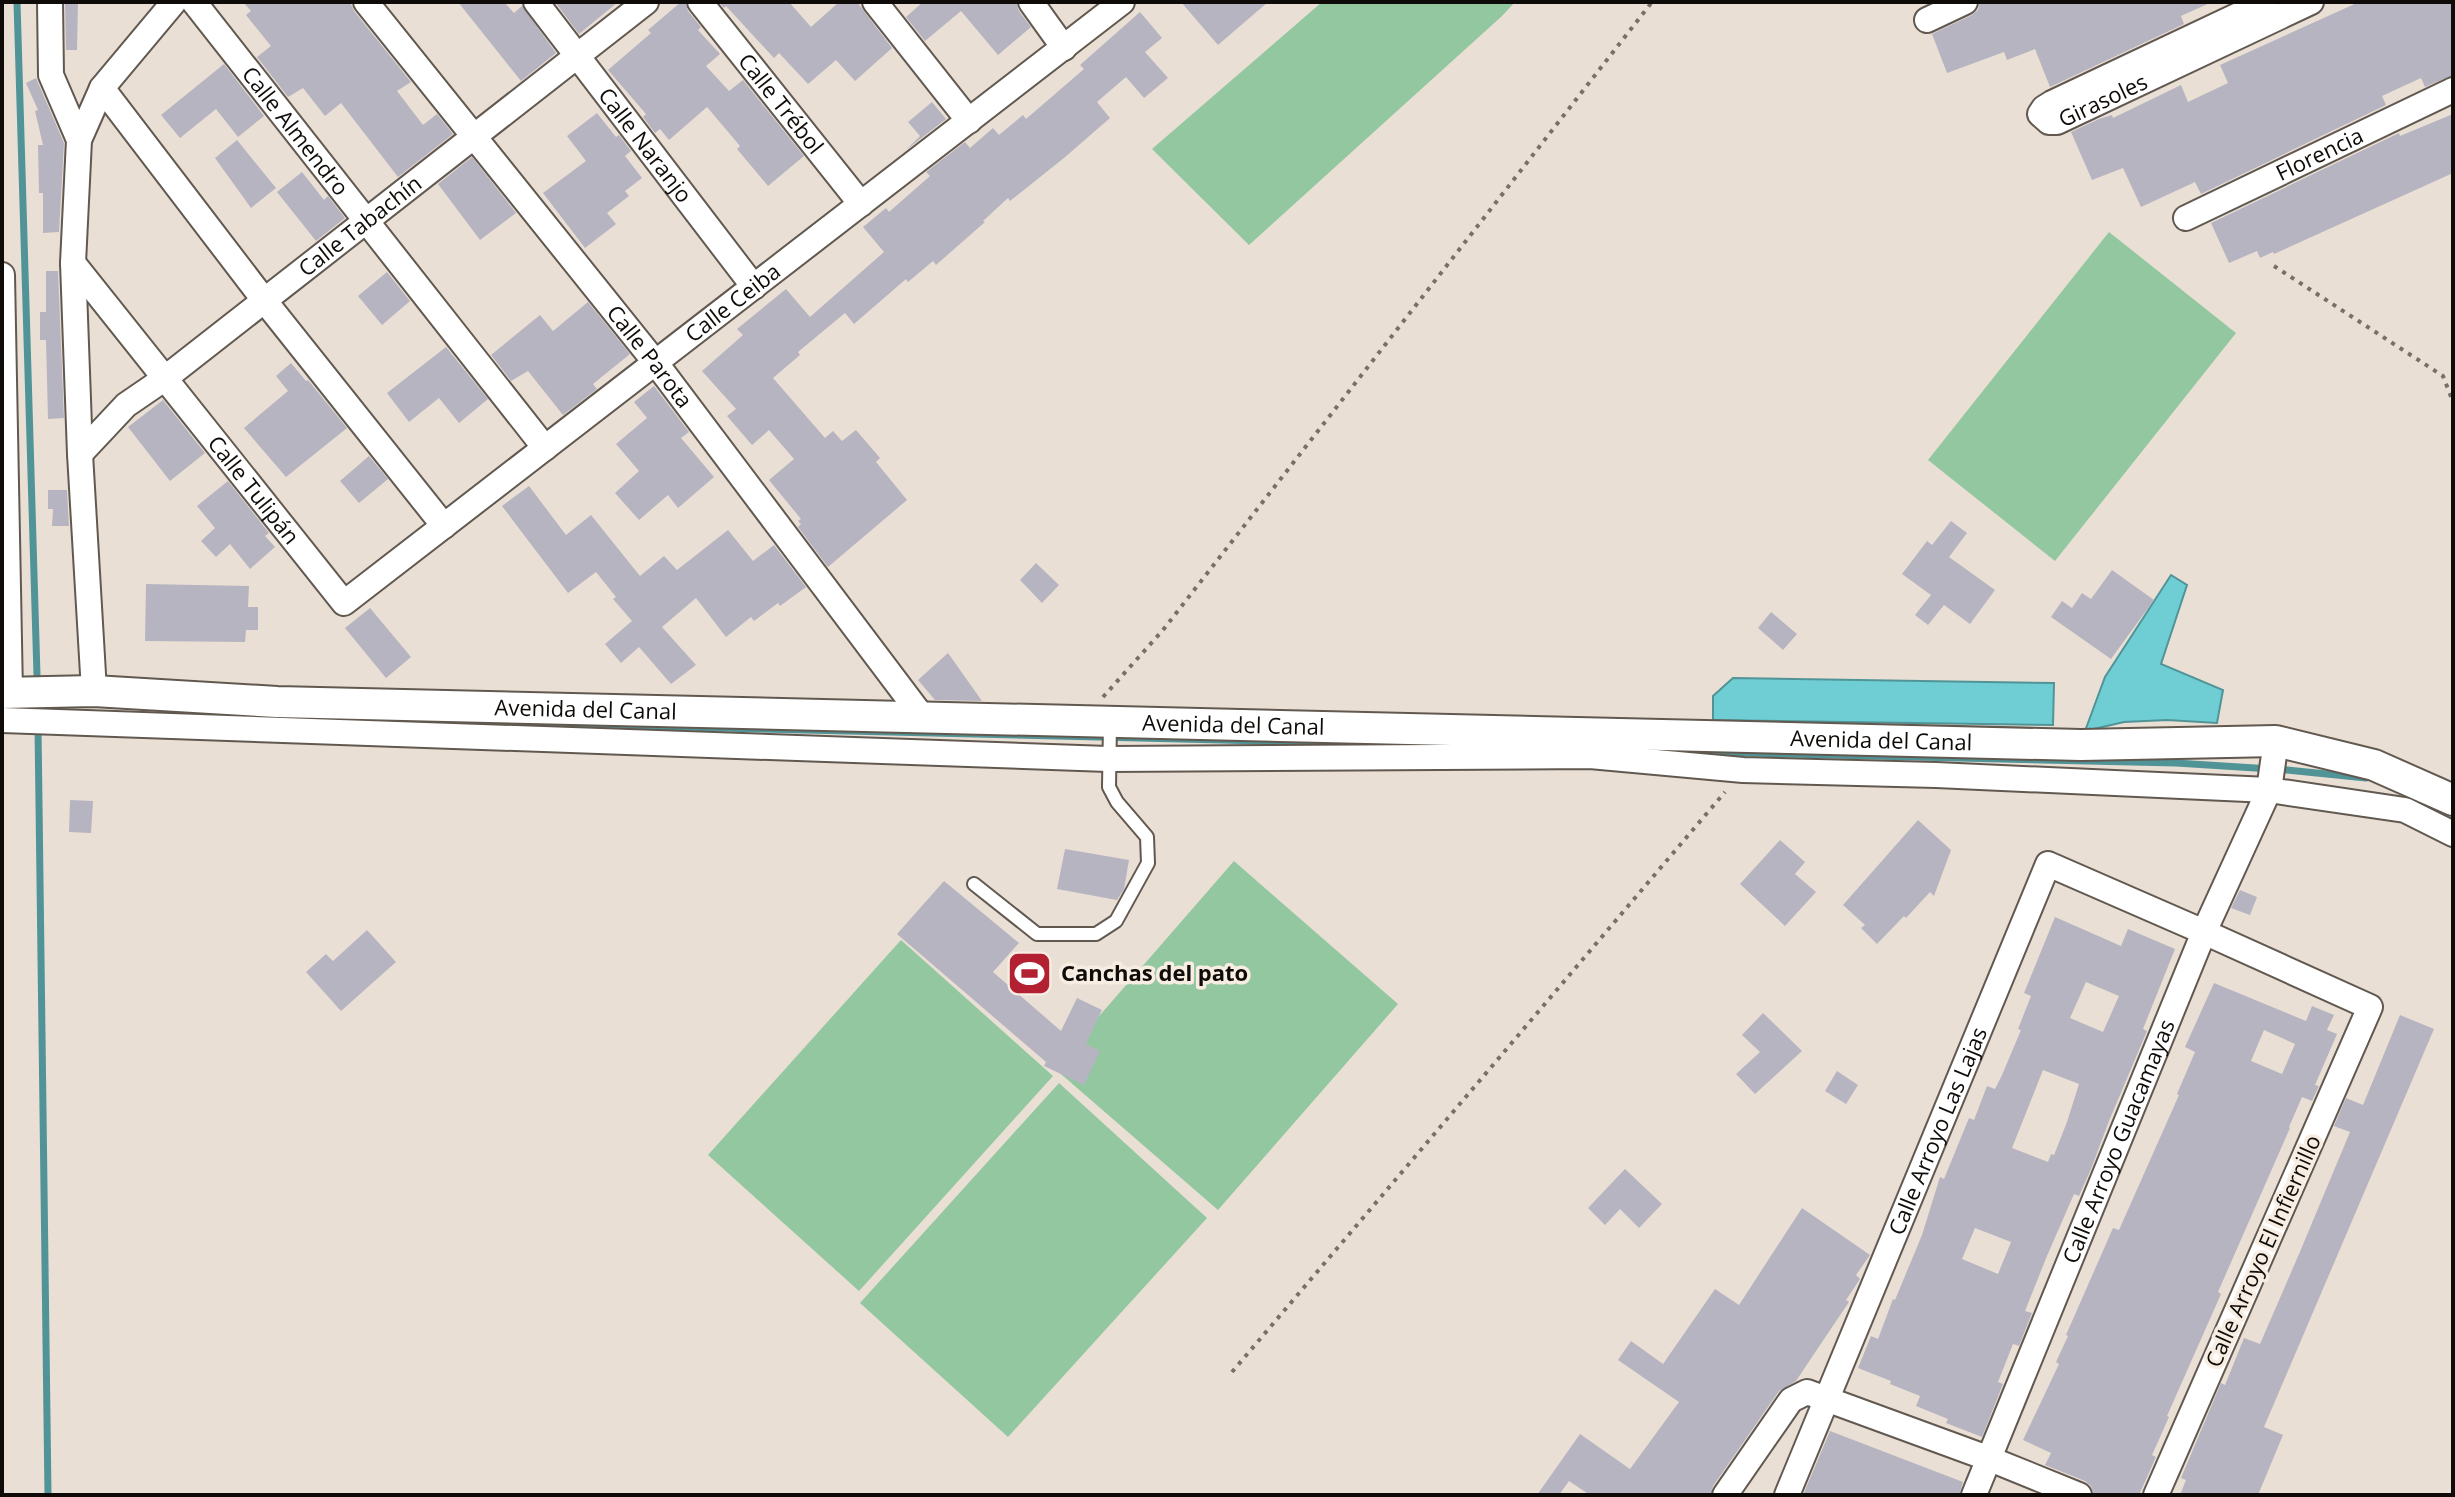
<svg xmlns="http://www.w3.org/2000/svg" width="2455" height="1497" font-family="'Open Sans',sans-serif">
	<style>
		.green { fill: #92c7a0 }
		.water { fill: #6eced4; stroke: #519497; stroke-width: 2 }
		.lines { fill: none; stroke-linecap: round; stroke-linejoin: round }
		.stream { stroke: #519497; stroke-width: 7 }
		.building { fill: #b6b4c1; fill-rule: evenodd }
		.service-casing { stroke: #615950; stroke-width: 16 }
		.minor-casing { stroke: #615950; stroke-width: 28 }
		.tertiary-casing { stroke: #615950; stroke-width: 34 }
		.path { stroke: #767069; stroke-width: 4; stroke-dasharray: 4 6; stroke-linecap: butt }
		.service { stroke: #fff; stroke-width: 12 }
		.minor { stroke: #fff; stroke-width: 24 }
		.tertiary { stroke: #fff; stroke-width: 30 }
		.labels { text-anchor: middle; stroke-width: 7; stroke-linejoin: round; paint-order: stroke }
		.street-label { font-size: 22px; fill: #0e0b08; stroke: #f7ede2 }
		.poi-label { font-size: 22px; font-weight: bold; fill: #0e0b08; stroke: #f7ede2; text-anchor: start }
	</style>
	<rect width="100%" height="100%" fill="#eadfd5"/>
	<path class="green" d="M1322 2H1515L1502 16 1249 245 1152 149Z
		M2109 232 2236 333 2055 561 1928 460Z
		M1234 861 1398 1004 1218 1210 1054 1068Z
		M901 940 1053 1076 859 1291 708 1155Z
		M1059 1083 1207 1218 1008 1437 860 1303Z"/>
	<path class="water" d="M2171 575 2187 585 2161 664 2223 690 2217 723 2167 720 2124 722 2085 731 2105 677Z
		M1733 678 2054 683 2053 725 1713 720V696Z"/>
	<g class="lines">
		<path class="stream" d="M17 2 37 675
			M220 716 1431 745
			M38 727 48 1495
			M1660 751 2176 763 2287 770 2366 778"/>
	</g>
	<path class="building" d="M65 2H78L77 50H66Z
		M243 2H350L354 11 411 82 397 91 423 125 437 114 453 134 398 177 341 103 325 116 303 88 288 97 257 57 271 46 246 15 251 11Z
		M458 2H504L514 13 522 6 556 53 521 81Z
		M555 2H618L579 34Z
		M681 2H685L688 11 701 27 698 30 720 54 706 66 729 91 743 80 804 156 768 186 737 149 740 146 707 107 669 140 660 129 655 133 643 117 646 114 608 70 651 33 648 30Z
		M719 2H789L811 27 839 2H857L892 48 855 81 836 60 808 84 779 53 774 58 726 6 724 8Z
		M923 2H1016L1019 11 1031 27 998 55 961 11 925 41 906 17Z
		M1181 2H1268L1218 45Z
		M1980 2H2212L2181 16 2184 24 2050 87 2035 49 2007 60 2004 52 1947 73 1932 34 1972 15 1978 10Z
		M2359 2H2453V75L2425 87 2421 78 2382 96 2386 105 2201 194 2195 182 2141 207 2123 168 2092 180 2071 132 2099 119 2112 115 2113 118 2181 85 2188 102 2228 83 2220 65Z
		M1140 12 1162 38 1145 52 1168 78 1144 98 1126 77 1097 102 1110 118 1064 158 1010 201 1008 198 983 221 985 222 936 265 933 261 908 282 906 279 854 324 845 313 798 352 800 355 773 378 825 438 833 431 842 441 856 430 880 458 876 462 907 500 828 567 798 527 801 524 798 521 801 519 769 480 794 459 769 430 752 445 727 416 736 409 702 371 743 335 737 329 786 289 810 317 884 252 863 227 886 208 889 212 930 176 926 172 965 142 970 148 993 128 999 135 1023 115 1026 119 1084 69 1080 65Z
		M224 64 264 116 238 137 216 109 180 138 161 115Z
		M36 78 64 143 59 232 43 233V193H39L38 145H43L35 111 38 110 26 83Z
		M932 102 946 119 906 150 920 136 908 122Z
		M597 113 616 137 619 135 631 151 625 156 642 178 625 191 629 196 607 213 616 224 585 248 543 193 586 161 567 136Z
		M2453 114V173L2274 254 2273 252 2260 258 2257 251 2229 263 2211 223 2399 133 2400 136Z
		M237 140 276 188 251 208 215 158Z
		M472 157 516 213 480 240 438 184Z
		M302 172 324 200 328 196 345 218 316 241 277 192Z
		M46 271H58L64 418 48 419 46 340H40V312H46Z
		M387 272 410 301 382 325 358 296Z
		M588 302 630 354 593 384 597 389 563 415 528 371 511 381 491 355 540 315 553 331Z
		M446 347 488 399 459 423 439 398 409 422 387 393Z
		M291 363 306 381 308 380 347 428 286 477 244 428 288 391 276 376Z
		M654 386 689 432 681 438 714 477 678 508 668 495 639 520 615 493 639 471 616 444 647 418 634 402Z
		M163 400 205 453 170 481 128 427Z
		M369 456 388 479 359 503 340 481Z
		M228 481 269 533 265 536 275 547 250 569 230 544 216 557 201 541 215 528 197 506Z
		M529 486 566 535 591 515 640 576 664 556 677 570 728 530 753 561 774 545 806 587 780 606 778 603 754 621 751 617 726 637 696 598 662 627 696 665 671 684 639 647 621 663 605 644 632 621 613 599 616 597 596 572 568 593 502 506Z
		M48 490H67L69 526H52L53 509H48Z
		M1951 521 1967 533 1949 557 1995 590 1970 624 1944 605 1928 625 1915 615 1931 595 1902 574 1927 541 1932 545Z
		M1036 563 1059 585 1042 603 1020 580Z
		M2112 570 2154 600 2111 659 2051 617 2062 601 2072 608 2082 593 2091 599Z
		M146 584 249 586 248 607H258V630H246L245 642 145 641Z
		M370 608 411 657 386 678 345 628Z
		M1771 612 1797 634 1783 650 1758 628Z
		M948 653 982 701 935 700 918 680Z
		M70 800 93 801 91 833 69 832Z
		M1918 820 1951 850 1934 896 1930 892 1906 918 1904 916 1877 944 1861 928 1865 925 1843 905Z
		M1780 840 1805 862 1795 874 1816 892 1785 926 1740 884Z
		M1065 849 1129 860 1124 889 1117 900 1057 889Z
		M944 881 1019 943 993 972 1061 1031 1077 998 1102 1010 1086 1044 1100 1051 1084 1085 1044 1066 1046 1062 897 934Z
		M2240 890 2257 897 2250 915 2231 908Z
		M2055 917 2121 946 2128 929 2175 949 2143 1029 2147 1031 2109 1121 2091 1169 2079 1196 2074 1194 2047 1256 2025 1311 2032 1313 2019 1346 2013 1344 1998 1382 2003 1384 1982 1437 1946 1423 1948 1419 1916 1406 1920 1396 1890 1384 1891 1381 1858 1368 1871 1336 1878 1339 1893 1299 1895 1300 1922 1235 1940 1177 1944 1179 1969 1118 1974 1120 1987 1086 1995 1089 2002 1075 2021 1030 2018 1029 2031 996 2024 993ZM2086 982 2119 996 2103 1032 2070 1018ZM2043 1070 2079 1084 2067 1122 2054 1155 2051 1154 2048 1162 2012 1148ZM1975 1228 2011 1242 1998 1274 1962 1259Z
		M367 930 396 962 341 1011 306 972 326 954 333 961Z
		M2214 983 2306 1021 2312 1006 2334 1015 2327 1030 2337 1034 2315 1085 2319 1086 2312 1101 2302 1097 2289 1127 2290 1128 2218 1292 2221 1294 2167 1416 2169 1417 2152 1455 2156 1457 2139 1495H2094L2091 1486 2085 1481 2045 1465 2051 1453 2023 1440 2059 1364 2056 1362 2068 1336 2066 1335 2113 1228 2119 1230 2179 1095 2177 1094 2195 1052 2185 1047ZM2264 1030 2295 1044 2282 1074 2251 1061Z
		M1763 1013 1802 1051 1755 1094 1736 1074 1760 1052 1742 1035Z
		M2400 1015 2434 1029 2264 1427 2283 1435 2258 1495H2180L2186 1480 2181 1478 2221 1383 2225 1385 2244 1338 2260 1344 2299 1254 2350 1132 2334 1126 2346 1098 2363 1105Z
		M1837 1071 1858 1085 1846 1104 1825 1091Z
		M1625 1169 1662 1204 1639 1228 1620 1209 1605 1225 1588 1208Z
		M1802 1208 1870 1255 1856 1275 1860 1279 1846 1300 1849 1302 1818 1348 1796 1381 1779 1391 1713 1486 1710 1495H1590L1569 1481 1559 1495H1537L1580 1434 1630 1469 1679 1402 1618 1360 1631 1341 1663 1364 1715 1289 1739 1305Z
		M1830 1431 1963 1482 1959 1495H1803Z"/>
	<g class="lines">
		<defs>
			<path id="service" d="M974 884 1037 934H1096L1116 921 1148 863 1147 837 1117 802 1109 787 1110 724"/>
			<g id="minor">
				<path d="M50 2 51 75 79 140"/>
				<path id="s1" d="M194 2 545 448"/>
				<path id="s2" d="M366 2 655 362 924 719"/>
				<path id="s3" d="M536 2 754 287"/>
				<path id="s4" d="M700 2 861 204"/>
				<path d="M875 2 969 121"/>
				<path d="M1031 2 1064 48"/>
				<path id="s5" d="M2266 2 2052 103 2044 108 2040 114 2049 122H2057L2311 2"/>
				<path d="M1927 20 1965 2"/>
				<path d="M102 88 264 300 444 526"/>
				<path id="s6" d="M2186 218 2453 90"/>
				<path id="s7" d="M73 263 344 603 1122 2"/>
				<path d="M2 275 10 693"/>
				<path id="s8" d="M80 454 126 405 164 379 646 2"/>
				<path d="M94 691 80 454 73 263 79 140 102 88 174 2"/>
				<path d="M2 720 1108 759 1590 756 1743 770 1936 775 2269 790 2405 810 2453 834"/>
				<path d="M1725 1495 1791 1400 1807 1392 1990 1459 2079 1495"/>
				<path id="s9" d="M1787 1495 2048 864 2204 932 2370 1007 2156 1495"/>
				<path id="s10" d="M1974 1495 2204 932 2269 790 2276 741"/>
			</g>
			<g id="tertiary">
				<path id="s11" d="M2 693 94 691 277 702 2081 745 2276 741 2374 765 2453 800"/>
			</g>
		</defs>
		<use href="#service" class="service-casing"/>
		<use href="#minor" class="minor-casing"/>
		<use href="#tertiary" class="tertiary-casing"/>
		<path class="path" d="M2274 266 2443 376 2453 402
			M1103 697 1163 630 1652 2
			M1232 1372 1725 792"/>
		<use href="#service" class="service"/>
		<use href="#minor" class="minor"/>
		<use href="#tertiary" class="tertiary"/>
	</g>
	<defs>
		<symbol id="stadium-square" viewBox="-11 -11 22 22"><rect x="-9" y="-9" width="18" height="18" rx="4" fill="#b22031" stroke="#f7ede2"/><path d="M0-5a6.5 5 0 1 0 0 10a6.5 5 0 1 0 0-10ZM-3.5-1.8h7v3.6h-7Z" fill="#fff"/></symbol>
	</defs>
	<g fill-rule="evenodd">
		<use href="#stadium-square" x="1004" y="948" width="51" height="51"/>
	</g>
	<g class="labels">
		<g class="street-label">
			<text dy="8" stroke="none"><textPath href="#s5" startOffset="324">Girasoles</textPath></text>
			<text dy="8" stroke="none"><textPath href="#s4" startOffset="130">Calle Trébol</textPath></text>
			<text dy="8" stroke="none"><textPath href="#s1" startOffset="164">Calle Almendro</textPath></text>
			<text dy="8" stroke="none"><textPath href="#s3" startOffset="180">Calle Naranjo</textPath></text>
			<text dy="8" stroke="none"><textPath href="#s6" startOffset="148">Florencia</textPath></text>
			<text dy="8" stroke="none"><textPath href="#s8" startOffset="362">Calle Tabachín</textPath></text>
			<text dy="8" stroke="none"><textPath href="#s7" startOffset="926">Calle Ceiba</textPath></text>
			<text dy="8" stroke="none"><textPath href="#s2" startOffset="454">Calle Parota</textPath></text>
			<text dy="8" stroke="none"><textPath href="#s7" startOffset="290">Calle Tulipán</textPath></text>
			<text dy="8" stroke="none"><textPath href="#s11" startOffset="584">Avenida del Canal</textPath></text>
			<text dy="8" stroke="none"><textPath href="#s11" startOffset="1232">Avenida del Canal</textPath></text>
			<text dy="8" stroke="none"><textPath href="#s11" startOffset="1880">Avenida del Canal</textPath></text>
			<text dy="8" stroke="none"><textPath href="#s9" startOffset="394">Calle Arroyo Las Lajas</textPath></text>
			<text dy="8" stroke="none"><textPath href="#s10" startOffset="382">Calle Arroyo Guacamayas</textPath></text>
			<text transform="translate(2263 1251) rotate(-66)" y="8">Calle Arroyo El Infiernillo</text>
		</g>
		<g class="poi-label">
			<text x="1061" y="981">Canchas del pato</text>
		</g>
	</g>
	<rect width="2455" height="1497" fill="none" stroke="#0e0b08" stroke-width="8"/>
</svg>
